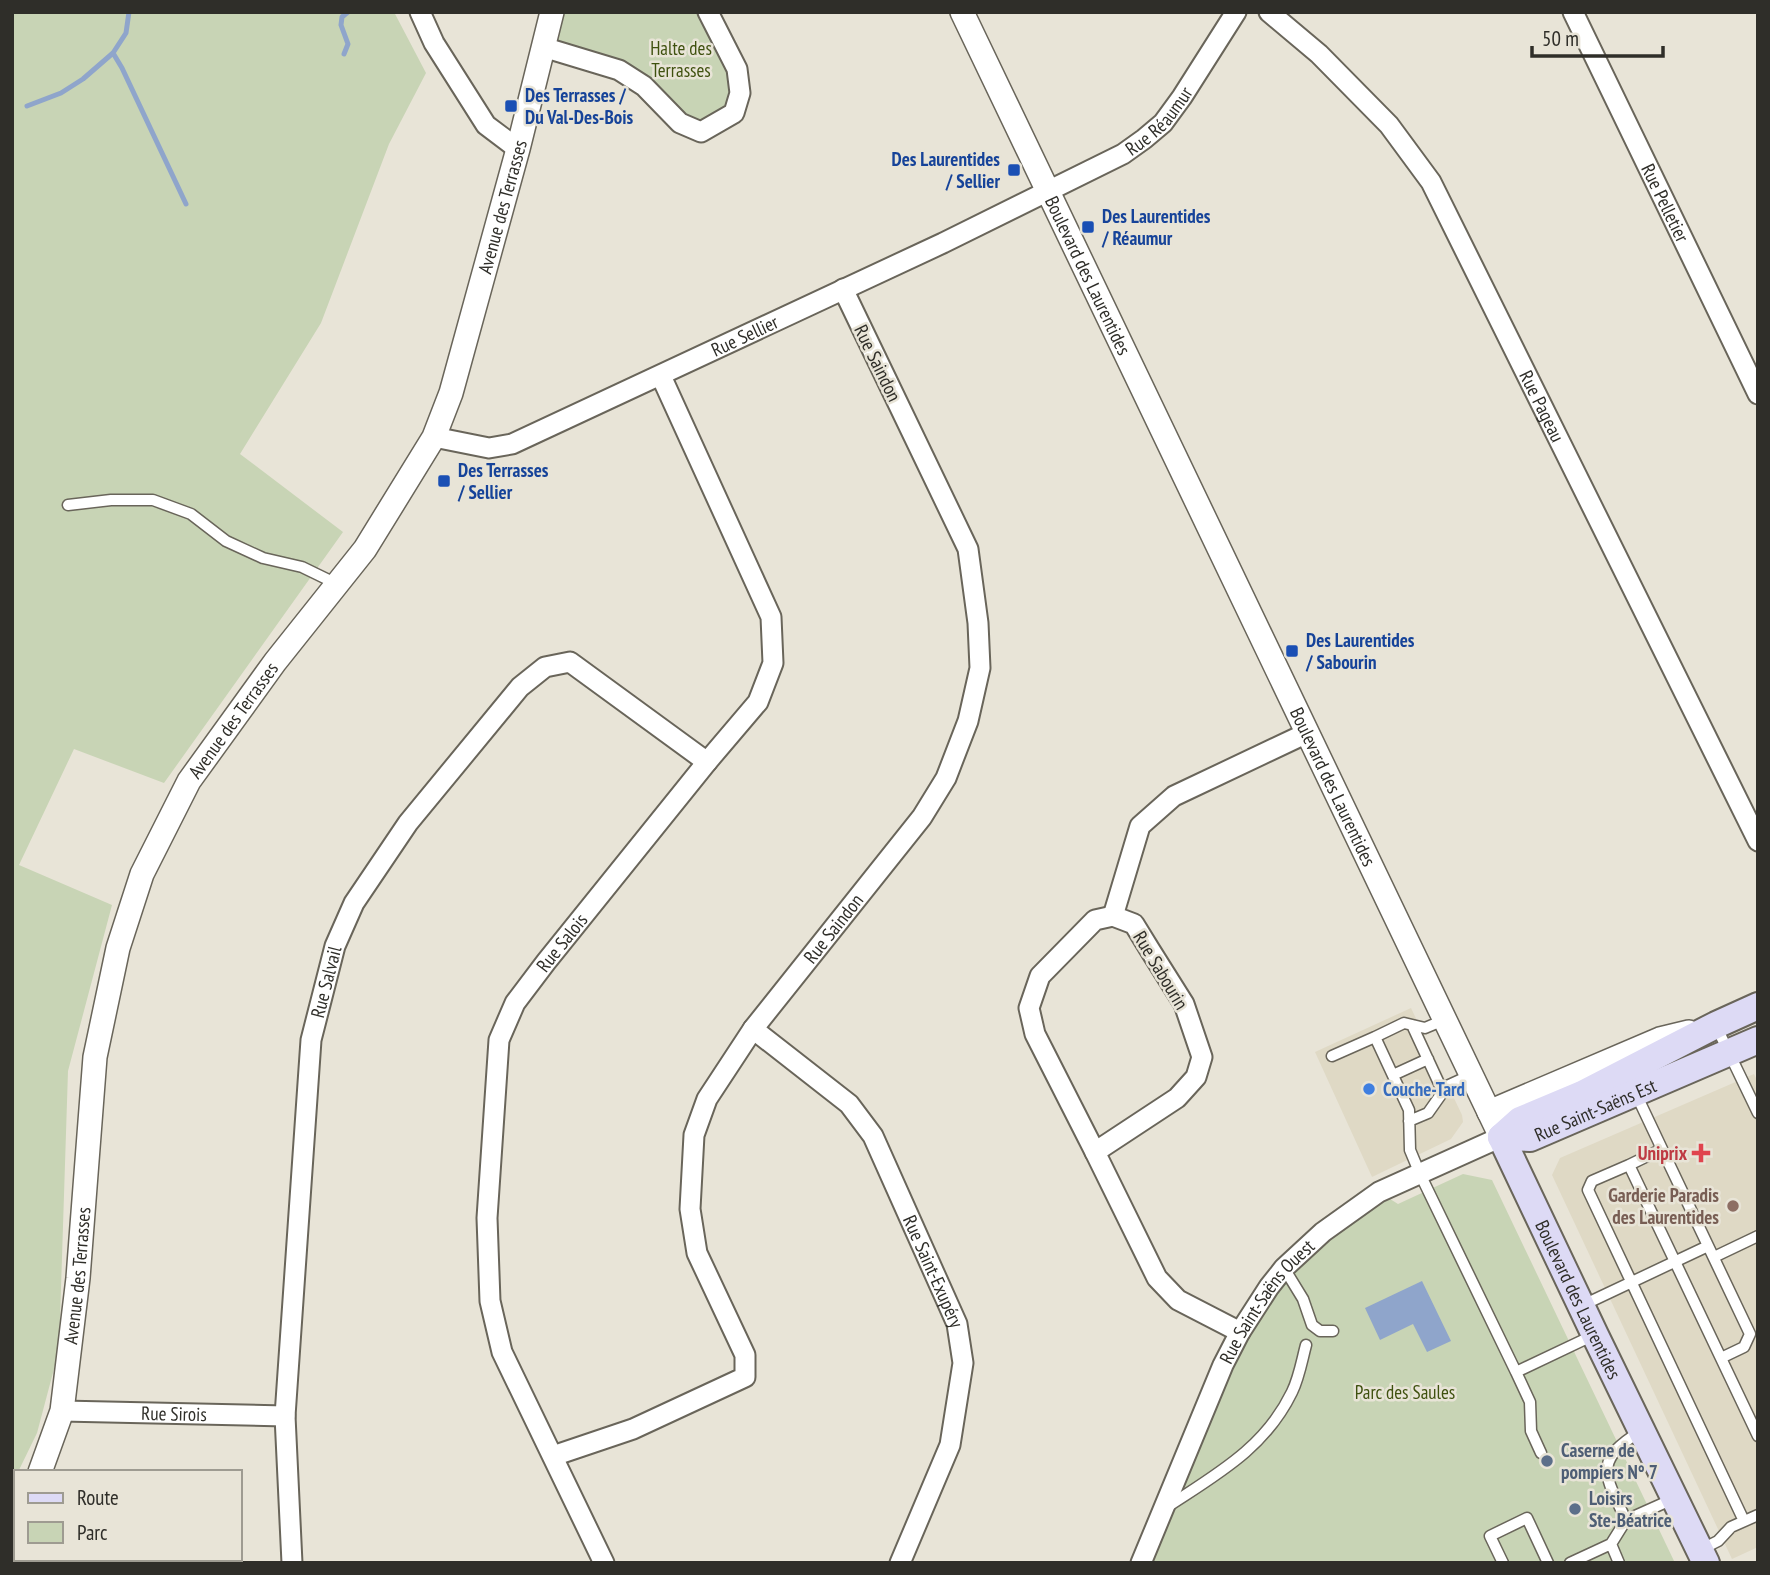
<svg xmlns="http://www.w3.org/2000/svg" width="1770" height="1575" font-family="'PT Sans Narrow',sans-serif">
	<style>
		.built { fill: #dfd9c5 }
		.green { fill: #c8d4b5 }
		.water { fill: #8fa5cb }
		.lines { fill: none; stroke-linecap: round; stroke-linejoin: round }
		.stream { stroke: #8fa5cb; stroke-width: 5 }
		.service-casing { stroke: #69655a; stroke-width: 13 }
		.minor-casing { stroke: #69655a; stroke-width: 23 }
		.tertiary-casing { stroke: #69655a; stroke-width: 26 }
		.secondary-casing { stroke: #69655a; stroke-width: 30 }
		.service { stroke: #fff; stroke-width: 10 }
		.minor { stroke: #fff; stroke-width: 19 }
		.tertiary { stroke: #fff; stroke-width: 23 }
		.secondary { stroke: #dddaf5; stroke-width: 26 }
		.transit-dot { fill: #1a4fb4; stroke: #e8e4d7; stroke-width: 2.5 }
		.shop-dot { fill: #3f7fe0; stroke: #e8e4d7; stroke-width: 2.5 }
		.health-dot { fill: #e0444e; stroke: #e8e4d7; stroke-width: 2.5 }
		.education-dot { fill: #8d6e63; stroke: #e8e4d7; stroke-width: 2.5 }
		.service-dot { fill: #5c6f8a; stroke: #e8e4d7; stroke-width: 2.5 }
		.labels { text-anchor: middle; stroke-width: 5; stroke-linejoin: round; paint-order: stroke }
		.park-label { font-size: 19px; fill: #3f510f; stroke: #e8e4d7 }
		.transit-label { font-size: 19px; font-weight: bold; fill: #164399; stroke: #e8e4d7; text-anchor: start }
		.street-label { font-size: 19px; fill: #2f2e29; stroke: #e8e4d7 }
		.shop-label { font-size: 19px; font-weight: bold; fill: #366cbe; stroke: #e8e4d7; text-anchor: start }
		.health-label { font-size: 19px; font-weight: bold; fill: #be3a42; stroke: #e8e4d7; text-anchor: end }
		.education-label { font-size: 19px; font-weight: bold; fill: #785e54; stroke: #e8e4d7; text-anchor: end }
		.service-label { font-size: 19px; font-weight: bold; fill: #4e5e75; stroke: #e8e4d7; text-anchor: start }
	</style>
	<rect width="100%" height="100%" fill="#e8e4d7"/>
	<path class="built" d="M1411 1008 1462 1115 1463 1122 1451 1139 1372 1177 1315 1052Z
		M1754 1074 1758 1082V1547L1732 1559 1552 1175 1560 1158Z"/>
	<path class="green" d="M12 12H394L426 73 389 144 321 323 240 454 343 532 164 783 74 749 19 865 112 905 68 1071 59 1350 37 1433 18 1472H16V1477L12 1484Z
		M552 12H708L740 93 701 132 644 86 543 47Z
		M1463 1174 1492 1180 1675 1563H1141L1269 1287 1379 1192 1398 1204Z"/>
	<path class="water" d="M1422 1281 1451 1341 1427 1352 1413 1324 1380 1340 1365 1308Z"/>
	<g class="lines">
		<path class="stream" d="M113 53 122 68 186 204
			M344 54 348 44 341 25 342 17 348 12
			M27 106 61 93 83 79 113 53 126 33 129 12"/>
		<defs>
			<path id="service" d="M68 505 111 500H153L191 514 226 541 263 558 302 567 337 584
				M1444 1020 1425 1028 1404 1023 1375 1037 1409 1110 1410 1150 1420 1174 1516 1372 1594 1335
				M1412 1025 1443 1092
				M1717 1028 1758 1113
				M1332 1056 1375 1037
				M1393 1075 1428 1059
				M1636 1094 1662 1149 1629 1165 1758 1436
				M1409 1121 1428 1113 1447 1086 1471 1075
				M1662 1149 1750 1334 1744 1347 1721 1358
				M1629 1165 1592 1181 1588 1190 1744 1521
				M1714 1257 1758 1236
				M1284 1268 1303 1299 1312 1325 1320 1331H1333
				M1581 1306 1708 1246
				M1516 1372 1530 1402 1531 1431 1541 1453
				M1641 1431C1592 1461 1605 1475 1626 1520L1673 1499
				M1167 1507C1217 1474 1265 1448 1292 1392 1299 1378 1302 1360 1306 1345
				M1611 1544 1619 1563
				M1700 1550 1718 1541 1731 1527 1758 1515
				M1503 1563 1490 1536 1527 1518 1548 1563
				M1570 1563 1611 1544 1626 1520"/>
			<g id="minor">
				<path d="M420 12 434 43 486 125 518 149"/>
				<path id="s1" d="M1269 12 1319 54 1389 125 1431 182 1758 841"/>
				<path id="s2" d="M1573 12 1758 394"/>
				<path d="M543 47 619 70 644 86 680 123 701 132 734 113 740 93 737 69 708 12"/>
				<path id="s3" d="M434 437 489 448 512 444 943 243 1123 154 1144 139 1163 123 1182 97 1236 12"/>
				<path id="s4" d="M753 1029 849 1104 873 1136 957 1324 963 1363 950 1445 900 1563"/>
				<path d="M1095 1152 1035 1034 1029 1008 1040 976 1095 920 1113 916"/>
				<path d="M1240 1332 1178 1300 1157 1278 1095 1152 1177 1098 1196 1077 1202 1057 1184 1004 1150 950 1134 924 1113 916 1140 826 1174 796 1307 733"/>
				<path id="s5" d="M62 1411 285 1416"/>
				<path id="s6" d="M553 1456 633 1429 745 1377V1355L697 1253 690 1209 694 1135 707 1099 753 1029 922 817 946 778 968 721 980 668 978 623 968 549 843 289"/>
				<path d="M12 1543 16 1545"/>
				<path d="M35 1559 39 1563"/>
				<path id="s7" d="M292 1563 285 1416 311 1040 335 946 354 903 408 823 520 687 545 667 570 662 707 762"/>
				<path id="s8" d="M604 1563 502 1352 490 1301 487 1218 499 1040 515 1003 546 962 707 762 758 702 773 663 771 617 661 376"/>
				<path id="s9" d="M1141 1563 1223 1365 1240 1332 1269 1287 1284 1268 1323 1232 1379 1192 1501 1137"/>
			</g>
			<g id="tertiary">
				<path id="s10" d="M962 12 1501 1137"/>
				<path d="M1489 1112 1660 1039 1689 1032"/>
				<path id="s11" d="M40 1472 62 1411 78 1278 95 1057 118 948 142 874 189 781 275 662 365 549 434 437 451 393 518 149 552 12"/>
				<path d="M12 1529 16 1522"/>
			</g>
			<g id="secondary">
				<path id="s12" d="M1501 1137 1595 1335 1706 1563"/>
				<path d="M1501 1137 1520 1120 1582 1094 1716 1025 1758 1006"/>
				<path id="s13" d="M1501 1137 1530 1138 1758 1040"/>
			</g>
		</defs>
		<use href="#service" class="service-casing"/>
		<use href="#minor" class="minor-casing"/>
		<use href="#tertiary" class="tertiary-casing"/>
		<use href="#secondary" class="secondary-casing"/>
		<use href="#service" class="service"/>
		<use href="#minor" class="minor"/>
		<use href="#tertiary" class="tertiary"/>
		<use href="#secondary" class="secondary"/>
	</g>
	<g class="transit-dot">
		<rect x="504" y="99" width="14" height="14" rx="3.5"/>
		<rect x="1007" y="163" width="14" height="14" rx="3.5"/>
		<rect x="1081" y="220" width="14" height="14" rx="3.5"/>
		<rect x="437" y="474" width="14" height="14" rx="3.5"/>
		<rect x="1285" y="644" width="14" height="14" rx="3.5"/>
	</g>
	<circle class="shop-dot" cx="1369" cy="1089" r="7"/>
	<path class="health-dot" d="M1697.5 1142.5h7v7h7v7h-7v7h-7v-7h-7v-7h7z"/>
	<circle class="education-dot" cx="1733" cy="1206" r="7"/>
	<g class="service-dot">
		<circle cx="1547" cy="1461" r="7"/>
		<circle cx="1575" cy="1509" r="7"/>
	</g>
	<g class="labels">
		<g class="park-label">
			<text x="681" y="55">Halte des<tspan x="681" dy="22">Terrasses</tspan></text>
			<text x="1405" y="1399">Parc des Saules</text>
		</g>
		<g class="transit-label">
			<text x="525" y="102">Des Terrasses /<tspan x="525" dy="22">Du Val-Des-Bois</tspan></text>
			<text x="1000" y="166" text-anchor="end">Des Laurentides<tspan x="1000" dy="22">/ Sellier</tspan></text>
			<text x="1102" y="223">Des Laurentides<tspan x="1102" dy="22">/ Réaumur</tspan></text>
			<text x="458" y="477">Des Terrasses<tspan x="458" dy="22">/ Sellier</tspan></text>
			<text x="1306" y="647">Des Laurentides<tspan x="1306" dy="22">/ Sabourin</tspan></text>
		</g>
		<g class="street-label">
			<text dy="7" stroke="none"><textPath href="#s3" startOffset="805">Rue Réaumur</textPath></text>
			<text dy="7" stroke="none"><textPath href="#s2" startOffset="212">Rue Pelletier</textPath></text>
			<text dy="7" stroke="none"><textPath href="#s11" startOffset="1377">Avenue des Terrasses</textPath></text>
			<text dy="7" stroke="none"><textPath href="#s10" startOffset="292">Boulevard des Laurentides</textPath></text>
			<text dy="7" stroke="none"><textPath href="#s3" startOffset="336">Rue Sellier</textPath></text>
			<text transform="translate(878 363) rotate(64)" y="7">Rue Saindon</text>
			<text dy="7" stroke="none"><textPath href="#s1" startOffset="486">Rue Pageau</textPath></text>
			<text dy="7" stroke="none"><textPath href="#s11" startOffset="789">Avenue des Terrasses</textPath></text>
			<text dy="7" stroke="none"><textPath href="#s10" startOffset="859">Boulevard des Laurentides</textPath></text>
			<text dy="7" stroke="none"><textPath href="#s6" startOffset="712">Rue Saindon</textPath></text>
			<text dy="7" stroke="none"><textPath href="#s8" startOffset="665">Rue Salois</textPath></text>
			<text transform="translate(1161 970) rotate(59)" y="7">Rue Sabourin</text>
			<text dy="7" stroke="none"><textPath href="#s7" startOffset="584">Rue Salvail</textPath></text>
			<text dy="7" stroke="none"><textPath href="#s13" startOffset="100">Rue Saint-Saëns Est</textPath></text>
			<text dy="7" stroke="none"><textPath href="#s4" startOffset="310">Rue Saint-Exupéry</textPath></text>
			<text dy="7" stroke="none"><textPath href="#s11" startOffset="201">Avenue des Terrasses</textPath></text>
			<text dy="7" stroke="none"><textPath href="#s12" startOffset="180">Boulevard des Laurentides</textPath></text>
			<text dy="7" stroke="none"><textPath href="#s9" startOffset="292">Rue Saint-Saëns Ouest</textPath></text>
			<text dy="7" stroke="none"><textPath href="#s5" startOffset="112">Rue Sirois</textPath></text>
		</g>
		<g class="shop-label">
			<text x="1383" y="1096">Couche-Tard</text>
		</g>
		<g class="health-label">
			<text x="1687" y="1160">Uniprix</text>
		</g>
		<g class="education-label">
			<text x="1719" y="1202">Garderie Paradis<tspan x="1719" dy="22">des Laurentides</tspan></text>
		</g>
		<g class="service-label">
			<text x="1561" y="1457">Caserne de<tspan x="1561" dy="22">pompiers N° 7</tspan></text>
			<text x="1589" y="1505">Loisirs<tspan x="1589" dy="22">Ste-Béatrice</tspan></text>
		</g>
	</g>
	<rect width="1770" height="1575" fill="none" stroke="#2f2e29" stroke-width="28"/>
	<rect x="14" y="1470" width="228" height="91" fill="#e8e4d7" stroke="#9e9b91" stroke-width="2"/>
	<rect x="28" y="1493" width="35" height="10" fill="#dddaf5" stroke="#9e9b91" stroke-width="2"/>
	<text x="77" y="1505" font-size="21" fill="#2f2e29">Route</text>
	<rect x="28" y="1522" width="35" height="21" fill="#c8d4b5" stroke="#9e9b91" stroke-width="2"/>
	<text x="77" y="1540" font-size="21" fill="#2f2e29">Parc</text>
	<path d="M1532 46v10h131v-10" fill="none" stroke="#2f2e29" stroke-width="3.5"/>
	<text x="1542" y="46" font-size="21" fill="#2f2e29" stroke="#e8e4d7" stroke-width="5" paint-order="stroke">50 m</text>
</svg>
